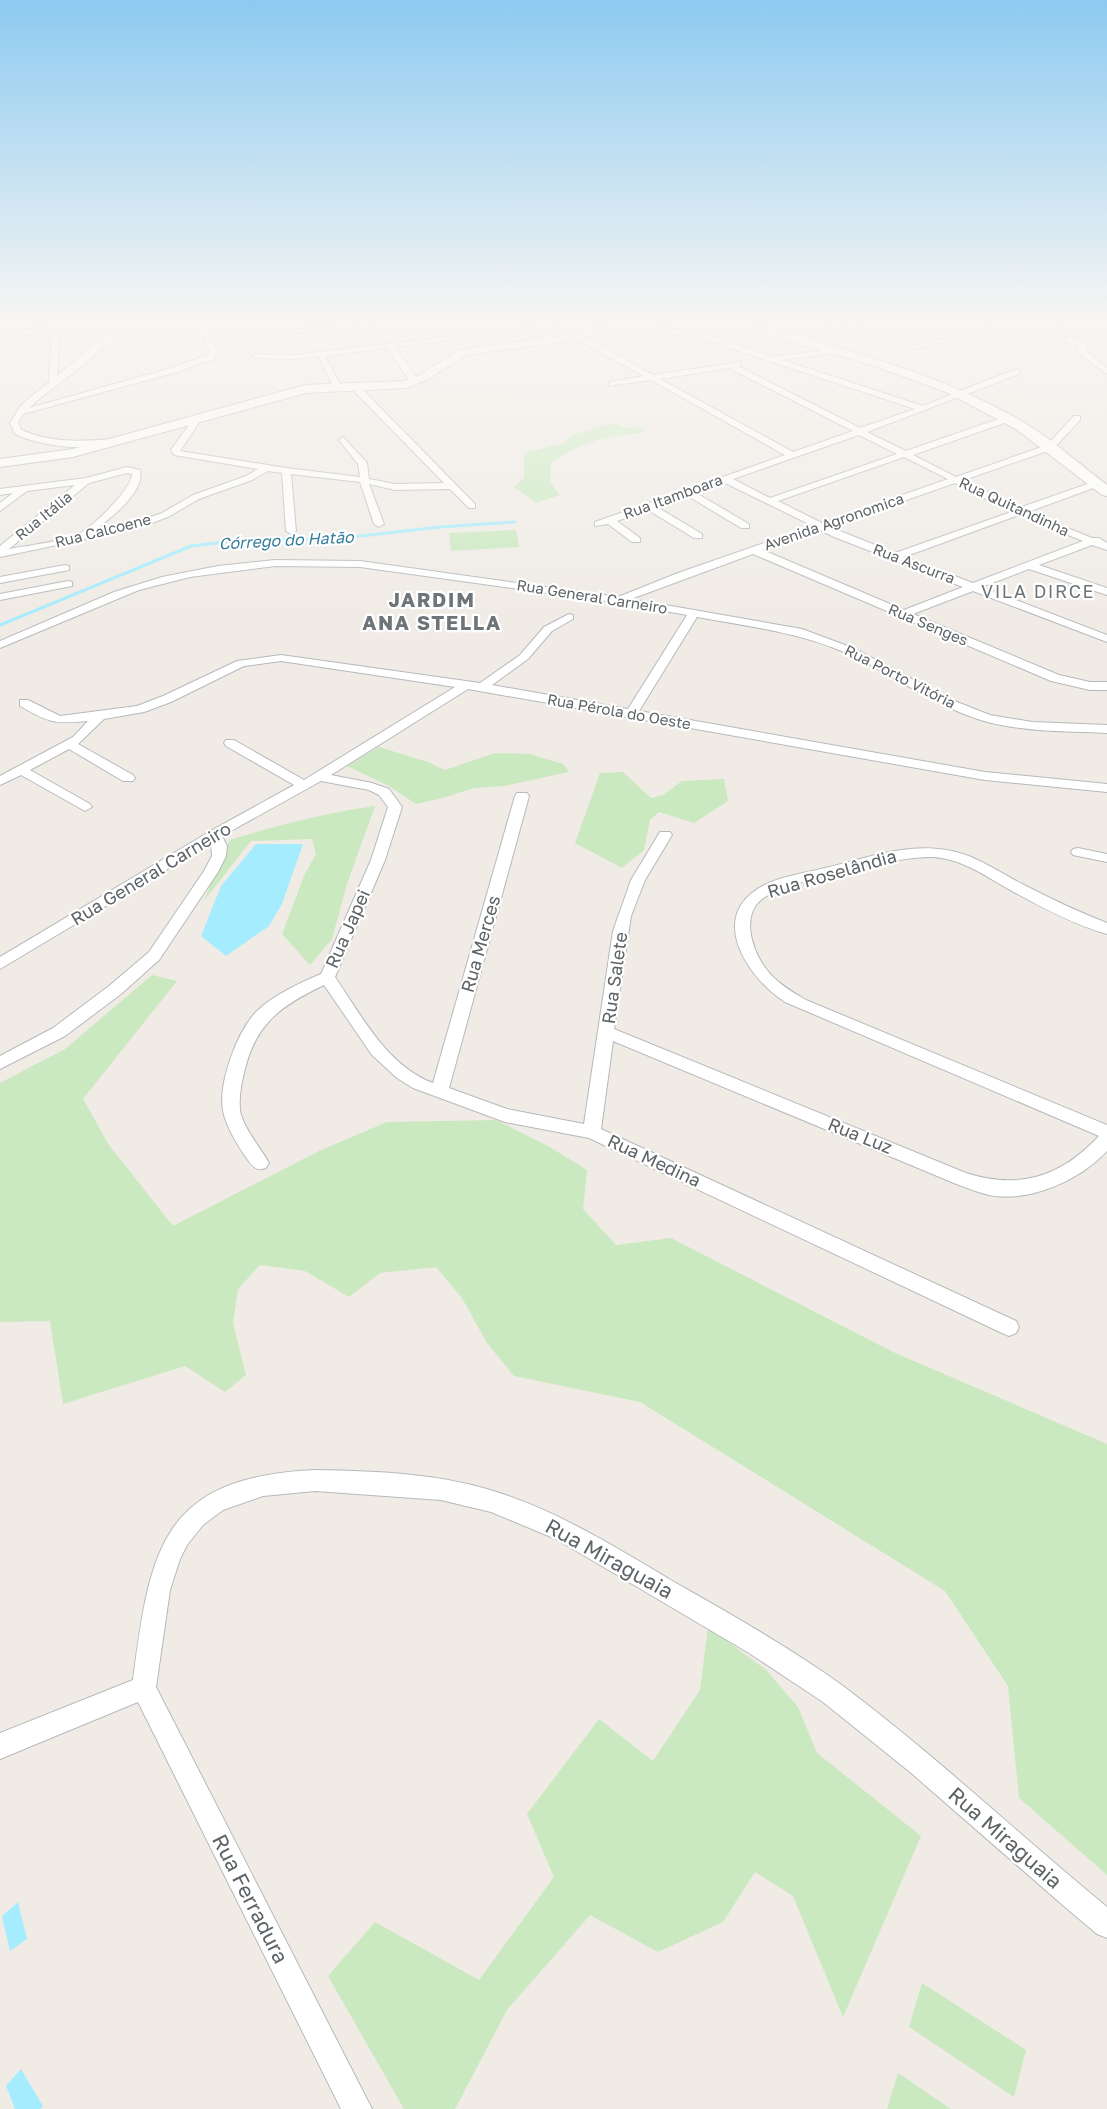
<svg xmlns="http://www.w3.org/2000/svg" width="1107" height="2109" font-family="'Golos Text',sans-serif">
	<style>
		.green { fill: #cae9c0 }
		.water { fill: #a6ecff }
		.lines { fill: none; stroke-linecap: round; stroke-linejoin: round }
		.stream { stroke: #a6ecff; stroke-width: 3 }
		.street-casing { stroke: #b6b9bc; stroke-width: 2 }
		.secondary-casing { stroke: #b4babd; stroke-width: 2 }
		.street { fill: #fff; fill-rule: evenodd }
		.secondary { fill: #fff; fill-rule: evenodd }
		.labels { text-anchor: middle; stroke-width: 4.5; stroke-linejoin: round; paint-order: stroke }
		.far-street-label { font-size: 15px; fill: #5d6366; stroke: #fff }
		.far-water-label { font-size: 16px; font-style: italic; fill: #357e9c; stroke: #fff }
		.far-quarter-label { font-size: 18px; letter-spacing: 1.5px; fill: #6e7578; stroke: #fff }
		.street-label { font-size: 18px; fill: #5d6366; stroke: #fff }
		.far-district-label { font-size: 20px; font-weight: bold; letter-spacing: 1.5px; fill: #6e7578; stroke: #fff }
		.near-street-label { font-size: 21px; fill: #5d6366; stroke: #fff }
	</style>
	<rect width="100%" height="100%" fill="#f0ebe5"/>
	<path class="green" d="M614 423 624 428 644 427V433C609 435 580 442 551 463L550 482 560 495 536 503 514 487 524 478V453L565 443 571 435Z
		M516 530 519 547 451 551 449 533Z
		M379 747 428 762 445 770 495 753 530 754 563 764 569 772 505 786 474 788 443 798 416 804 389 786 347 766Z
		M623 772 651 798 663 795 682 781 724 779 728 801 694 823 659 812 650 820 644 850 622 868 575 843 600 773Z
		M375 806 347 884 332 939 310 965 282 934 304 876 316 854 312 839 251 841 203 902 230 840C278 825 325 813 375 806Z
		M152 975 177 981 83 1099 109 1145 173 1226 319 1151 387 1122 496 1120 548 1146 587 1170 583 1209 616 1245 671 1238 893 1352 1107 1444V1875L1019 1798 1008 1686 945 1591 640 1402 514 1376 487 1343 462 1298 436 1267 380 1273 349 1297 305 1271 260 1265 238 1289 233 1323 246 1375 225 1392 185 1366 63 1404 50 1321 0 1322V1083L65 1049Z
		M708 1627 766 1670 798 1707 817 1753 921 1836 843 2017 793 1896 755 1872 723 1922 658 1952 590 1915 507 2010 455 2109H404L328 1976 375 1922 479 1980 554 1877 527 1814 599 1719 653 1761 700 1690Z
		M922 1983 1026 2050 1014 2097 909 2027Z
		M898 2073 951 2109H887Z"/>
	<path class="water" d="M256 844H303L282 904 269 926 226 956 201 936 221 886Z
		M18 1902 27 1939 10 1951 2 1916Z
		M21 2069 43 2106 40 2109H15L6 2086Z"/>
	<g class="lines">
		<path class="stream" d="M0 625 191 546 251 539 326 540 440 527 515 522"/>
		<defs>
			<path id="street" d="M53 321H60L57 376 105 335 115 321H122C111 351 53 385 29 408L171 368 208 355 210 351 195 321H201L218 351 214 359 177 372 23 414 18 423 22 430C52 444 84 441 116 439L119 440V444C85 450 46 448 15 434L10 423 21 405 49 382 52 330 0 339V335L52 325Z
				M385 321H408L279 335 275 333 279 331Z
				M581 321H600L395 347 419 382 415 384H412L387 348 325 356 341 386 337 388 333 386 318 356 294 359 256 358 252 356 256 354 294 355Z
				M869 321H880L833 334 829 332Z
				M1015 321C1031 321 1047 325 1063 322L1067 324 1050 329 1024 323 916 349 912 347Z
				M635 322 708 335 773 357 843 348 844 350 840 352 783 360 923 406 1013 370H1019V374L867 432 906 451 1004 417H1010V421L913 455 956 477 1047 445 1074 416H1080V420L1053 449 964 480 1019 508 1093 482H1099V486L1028 512 1092 538H1099L1107 543V550L1092 545 1039 565 1107 588V595L1029 569 982 587 1107 635V642L973 591 913 614 1059 675 1090 682H1107V690H1090L1051 681 753 554 631 599 802 629 853 648 952 700 990 715 1032 722 1107 725V733C1066 731 1023 732 984 721 933 706 892 673 844 652 797 632 747 626 697 617L639 711 985 772 1107 784V792L985 780 468 689 331 775 372 783 389 789 402 807 385 860 335 977C361 1015 387 1066 433 1083L515 796 517 793H527L529 796 449 1088 507 1109 584 1124 613 931 631 880 660 832H670L672 835 645 880 631 916 614 1029 966 1173C1019 1190 1061 1177 1099 1136L785 1002C753 982 711 925 752 893 771 877 802 874 825 868 864 859 905 843 946 850 975 854 998 872 1024 885 1051 899 1079 912 1107 923V934C1075 925 1041 907 1012 891 986 877 964 859 933 857 903 855 786 881 762 899 738 918 755 959 772 976 782 986 794 993 806 1000L1107 1125V1151C1080 1180 1030 1203 989 1195 977 1192 965 1187 954 1183L613 1041 601 1129 1016 1321 1019 1327 1016 1333 1009 1336 1002 1333 589 1138 505 1122 413 1088 397 1078 372 1055 324 985C280 1006 255 1024 244 1073 241 1085 238 1103 241 1115 247 1133 260 1147 269 1163L266 1168C255 1172 252 1165 245 1156 237 1144 228 1129 224 1115 216 1087 237 1031 257 1011 275 994 298 984 321 974L371 860 388 807 379 795 369 790 321 781 222 836 227 846 226 856 218 872 159 960 121 994 65 1036 0 1069V1056L53 1028 109 986 149 952 204 871 212 856 211 843 0 969V957L209 832 294 785 226 746 224 743 226 740H234L304 780 455 687 281 661 244 666 171 702 144 712 104 719 78 744 133 775 135 778 133 781H123L69 749 30 770 90 804 92 807 85 811 21 775 0 785V776L73 737 88 721C54 724 50 723 20 706V700H28L60 716 137 706 163 696 237 661 281 655 480 683 520 655 544 627 569 614 573 615V619L552 631 528 659 492 685 628 709 687 615 619 603 360 567 275 566 190 577 139 590 0 648V641L114 592 162 577 218 566 275 560 360 561 618 597 678 573 813 526 725 483 696 493 749 524V528H741L688 496 657 507 702 534V538H694L648 510 617 521 640 538V542H632L608 524 595 526V522L606 518 785 455 651 380 609 386V382L644 376 574 338V334H580L653 375 741 362V366H738L860 428 915 409 703 339 632 326ZM729 368 853 431 793 452 660 379ZM859 435 897 454 770 498 733 479ZM904 457 948 479 822 523 778 501ZM955 483 1011 512 895 553 830 527ZM1019 515 1083 541 973 583 904 557ZM820 530 834 537 963 587 904 610 763 550Z
				M825 328H828V332L793 340 789 338Z
				M1065 337H1071L1088 345 1085 350 1107 368V374L1077 352 1079 347 1065 341Z
				M351 384H357L475 504V508H469L450 489 395 490 369 484 384 524 379 527 374 524 360 482 291 474 296 531 291 534 286 531 282 473 268 471 252 480 199 499 168 517 138 528 0 557V546L75 485 27 491 0 511V503L13 493 0 495V489L86 478 127 467 140 470C146 492 109 519 94 531L131 524 162 513 193 495 246 476 258 469 174 455 171 450 194 418 197 417 201 420 180 451 286 468 360 477 358 464 339 440 343 437 367 463 369 479 395 484 444 483 351 388ZM127 473 132 474C131 490 92 528 77 535 64 541 25 546 9 549L89 483Z
				M65 565 69 566V570L0 583V577Z
				M68 581 72 582V586L0 600V594Z
				M1078 848 1107 854V862L1073 855 1071 852 1073 849Z
				M315 1470C373 1471 434 1473 490 1490 554 1509 612 1545 669 1579 728 1613 788 1646 843 1686 935 1755 1018 1834 1107 1907V1938L1097 1934 1065 1907 910 1772 823 1702 749 1653 556 1539 491 1512 441 1500 315 1491 263 1496 223 1510 203 1525 187 1545 180 1559 170 1590 156 1687 372 2109H341L138 1702 0 1759V1733L133 1680C150 1548 162 1477 315 1470Z"/>
			<path id="secondary" d="M628 321H645L644 323 562 342 466 355 428 379 407 388 306 393 73 457 0 467V459L73 449 305 385 405 381 420 375 459 350 562 336Z
				M719 321H735C834 346 934 370 1023 422 1053 440 1079 464 1107 485V496L1102 495 1016 429 946 392 872 365Z"/>
		</defs>
		<use href="#street" class="street-casing"/>
		<use href="#secondary" class="secondary-casing"/>
		<use href="#street" class="street"/>
		<use href="#secondary" class="secondary"/>
	</g>
	<linearGradient id="sky" x2="0" y2="1"><stop stop-color="#8dcaf1"/><stop offset="0.52" stop-color="#f8f6f3"/><stop offset="1" stop-color="#f8f6f3" stop-opacity="0"/></linearGradient>
	<rect width="1107" height="616" fill="url(#sky)"/>
	<g class="labels">
		<g class="far-street-label">
			<text transform="translate(673 497) rotate(-20)" y="5">Rua Itamboara</text>
			<text transform="translate(1014 507) rotate(25)" y="5">Rua Quitandinha</text>
			<text transform="translate(44 516) rotate(-39)" y="5">Rua Itália</text>
			<text transform="translate(834 522) rotate(-19)" y="5">Avenida Agronomica</text>
			<text transform="translate(103 531) rotate(-14)" y="5">Rua Calcoene</text>
			<text transform="translate(914 564) rotate(21)" y="5">Rua Ascurra</text>
			<text transform="translate(592 597) rotate(9)" y="5">Rua General Carneiro</text>
			<text transform="translate(928 625) rotate(23)" y="5">Rua Senges</text>
			<text transform="translate(900 677) rotate(27)" y="5">Rua Porto Vitória</text>
			<text transform="translate(619 712) rotate(10)" y="5">Rua Pérola do Oeste</text>
		</g>
		<g class="far-water-label">
			<text transform="translate(286 540) rotate(-3)" y="6">Córrego do Hatão</text>
		</g>
		<g class="far-quarter-label">
			<text x="1038" y="598">VILA DIRCE</text>
		</g>
		<g class="street-label">
			<text transform="translate(151 874) rotate(-31)" y="6">Rua General Carneiro</text>
			<text transform="translate(832 874) rotate(-16)" y="6">Rua Roselândia</text>
			<text transform="translate(348 929) rotate(-66)" y="6">Rua Japei</text>
			<text transform="translate(481 944) rotate(-74)" y="6">Rua Merces</text>
			<text transform="translate(615 978) rotate(-82)" y="6">Rua Salete</text>
			<text transform="translate(860 1136) rotate(22)" y="6">Rua Luz</text>
			<text transform="translate(654 1161) rotate(25)" y="6">Rua Medina</text>
		</g>
		<g class="far-district-label">
			<text x="432" y="607">JARDIM<tspan x="432" dy="23">ANA STELLA</tspan></text>
		</g>
		<g class="near-street-label">
			<text transform="translate(609 1559) rotate(29)" y="7">Rua Miraguaia</text>
			<text transform="translate(1005 1838) rotate(41)" y="7">Rua Miraguaia</text>
			<text transform="translate(250 1899) rotate(63)" y="7">Rua Ferradura</text>
		</g>
	</g>
</svg>
